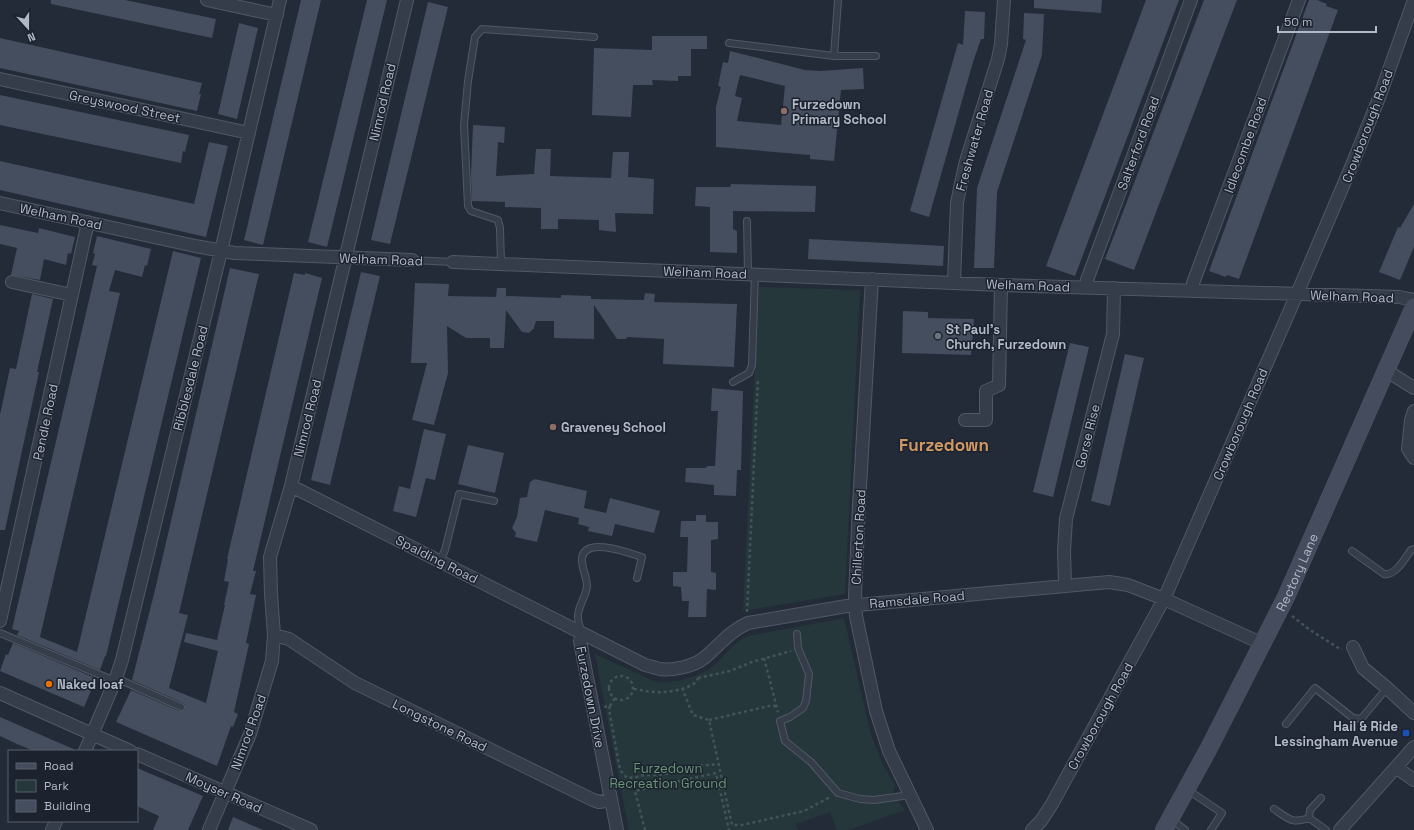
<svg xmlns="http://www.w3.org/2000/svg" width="1414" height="830" font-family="'Space Grotesk',sans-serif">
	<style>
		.green { fill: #25373a }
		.building { fill: #444e5e; fill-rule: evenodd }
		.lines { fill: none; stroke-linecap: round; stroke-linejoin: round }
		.lane-casing { stroke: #515865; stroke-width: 8 }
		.street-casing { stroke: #515865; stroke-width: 14 }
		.secondary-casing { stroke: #515865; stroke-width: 18 }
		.path { stroke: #425458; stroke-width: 2.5; stroke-dasharray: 3 3; stroke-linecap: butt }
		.lane { stroke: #363d4a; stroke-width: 6 }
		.street { stroke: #363d4a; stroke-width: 12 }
		.secondary { stroke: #444c5d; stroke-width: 17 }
		.education-dot { fill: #8d6e63; stroke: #1c222e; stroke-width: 1.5 }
		.worship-dot { fill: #6b7280; stroke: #1c222e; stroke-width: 1.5 }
		.food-dot { fill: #e8710a; stroke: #1c222e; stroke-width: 1.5 }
		.transit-dot { fill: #1a4fb4; stroke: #1c222e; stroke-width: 1.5 }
		.labels { text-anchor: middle; stroke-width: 3; stroke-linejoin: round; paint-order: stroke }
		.street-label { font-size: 13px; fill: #b1b8c6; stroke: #1c222e }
		.poi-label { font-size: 13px; font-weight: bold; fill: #b1b8c6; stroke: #1c222e; text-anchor: start }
		.park-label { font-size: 13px; fill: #699676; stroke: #1c222e }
		.district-label { font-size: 17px; font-weight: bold; fill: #d09862; stroke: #1c222e }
	</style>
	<rect width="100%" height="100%" fill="#232b39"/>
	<path class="green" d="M759 287 860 290 845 594 743 611Z
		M844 618 871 735 882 763 895 786 892 794 905 810 849 830H837L830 812 796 824 798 830H629L595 654 654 681C676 684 702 677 718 662 730 650 732 644 748 636Z"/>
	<path class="building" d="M51 0H125L216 19 212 38 51 4Z
		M301 0H321L263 245 244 240Z
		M367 0H387L327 247 308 242Z
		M1034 0H1102L1101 13 1034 8Z
		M1146 0H1179L1075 276 1046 266Z
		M1204 0H1237L1134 270 1105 259Z
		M1309 0H1317L1327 4 1326 6 1338 10 1239 279 1227 275 1226 277 1209 271Z
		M428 2 448 7 390 244 371 240Z
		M965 11 985 12 984 39H981L973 62 929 217 910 211 958 43 963 45Z
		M1024 13 1044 14 1042 55 997 192 994 268H974L977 188 1026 40 1023 39Z
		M239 23 258 28 237 119 218 114Z
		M652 36H707V49H691V76H678V81L652 80 653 85H633L631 117 592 115 594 48 652 50Z
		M0 38 202 83 199 94H201L197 111 0 68Z
		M730 51 805 70 820 71 863 68 864 89 841 90 834 161 810 159V155L716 147V107L721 87 718 86 723 62 728 63ZM740 75 785 86 781 125 737 121 742 98 735 96Z
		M0 95 189 135 185 152 183 151 181 163 0 125Z
		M473 125 505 127 504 143 498 142 496 176 534 174 536 149H551L550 176 611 178 613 152H629L628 177 654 179 653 214 615 213 616 232 599 230V220L558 219V229H541V208L505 207V202L472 201 471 175Z
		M209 142 228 146 206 237 0 190V161L194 204Z
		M731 184 816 186 815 212 733 211V229L737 231V253L710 252V207L695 206 696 187H730Z
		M1414 204V247L1400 280 1379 272 1398 227 1400 228Z
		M0 225 38 233 39 228 75 237 71 254 68 253 66 265 44 259 40 280 11 275 17 248 0 244Z
		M97 236 151 249 147 266 145 265 142 277 115 270 109 291 120 293 40 637 77 652 173 251 201 258 106 656H105L100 670 17 635 19 631 12 629 97 266 92 265 95 254 93 253Z
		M809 239 944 246 943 266 808 259Z
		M230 268 259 274 179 613 188 615 169 688 206 703 218 651 184 642 186 633 217 640 225 605H224L229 582 224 581 228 559H227L294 273 305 275V273L322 278 253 571H256L250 594 256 595 246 643 249 644 234 712 238 714 233 727 231 726 217 766 116 722 131 690 179 711H183L185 708V705L183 703 132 680 154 594Z
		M361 272 380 276 330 485 311 480Z
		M415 283 449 284 448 296 496 297 497 288H506V296L561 298V295L591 296V299L644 300 645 293 655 294 654 302 737 304 734 367 663 364 664 339 627 337 626 339H617L594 305V339L554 338V321H536L534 328 529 333 522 332 506 310 504 348H490V338H466L447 326 448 373 434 425 412 420 427 363H411Z
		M32 294 53 299 37 372H39L5 530H0V415L10 368 16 369Z
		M903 311 928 312V318L974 319 971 355 902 353Z
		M1070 343 1089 347 1053 497 1033 492Z
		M1125 354 1144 358 1110 506 1091 501Z
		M712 388 743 391 741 470H737L736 496 714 495V485L685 482 686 468H705L708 466H715L718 411H711Z
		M424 429 446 434 435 480 426 478 416 517 393 511 399 486 410 489Z
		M468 445 504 453 495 493 458 484Z
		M535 479 587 491 584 508 606 513 610 498 660 511 654 533 615 524 612 536 588 531 589 527 578 524 579 518 545 510 537 542 515 537 516 533 512 528 517 517 520 498 527 497 530 482Z
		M696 515H706V522H718V539L711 540V572L716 573V590L707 589 706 617H688L689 601H682L681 587 673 586V572H687L688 537H680L681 521H696Z
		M13 643 95 678 89 690 91 691 84 707 0 671 6 654 8 655Z
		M0 717 48 738 78 751H34L17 744 0 736Z
		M137 768 203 796 188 830H153L159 816 137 806Z
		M233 817 263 830H228Z"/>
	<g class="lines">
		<defs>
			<path id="lane" d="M729 43 834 56 838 0
				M834 56H876
				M747 221 748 273
				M412 260 453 262
				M501 263 500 228 498 220 471 211 468 206 464 125 468 81 475 37 482 29 594 37
				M733 382 749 373 752 365 755 274
				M1352 551 1384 574C1396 576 1405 558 1411 550L1414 549
				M440 561 445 550 459 494 494 501
				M0 633 115 681
				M582 633C580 627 577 620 578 615 579 604 586 597 587 586 587 577 581 567 582 558 585 536 629 553 642 557L637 578
				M797 634 798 648 809 674 806 701 803 708 790 717 780 721 785 741 811 762 838 793 860 799 874 800 910 795
				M116 678 181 707
				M1286 724 1315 688 1353 718 1361 719 1387 688
				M1188 790 1222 813 1211 830
				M1274 809C1289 819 1292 824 1309 818L1326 830
				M1309 818 1310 810 1321 798
				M1171 819 1185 830"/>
			<path id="street" d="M207 0 277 15
				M0 79 249 133
				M0 203 195 246 234 253 412 260
				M453 262 1001 285 1399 297 1414 300
				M872 279 859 504 855 596 856 616 876 711 889 751 927 830
				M12 282 72 295
				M954 282 957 203 960 188 966 161 998 59 1001 44 1004 0
				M1086 287 1087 280 1191 0
				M1193 290V283L1299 0
				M1387 371 1414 388
				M1414 411 1411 420 1408 449 1414 458
				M965 420H986V391L999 385 1001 285
				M291 486 645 665C650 666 655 668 660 669 673 671 694 666 704 658 720 645 728 632 748 623L847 606 1109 582 1128 585 1164 599 1263 644
				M1065 585 1064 551 1066 519 1113 334 1114 288
				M0 621 88 222
				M582 634 580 641 583 657 617 830
				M274 635 289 639 355 683 593 800 599 802 611 800
				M1353 647 1363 668 1387 688 1414 713
				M0 693 130 751
				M85 751 115 681 122 660 221 251 280 0
				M137 754 311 830
				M1397 768 1414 780
				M52 830 56 821
				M209 830 250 734 272 661 274 635 271 594 270 557 291 486 407 0
				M1032 830 1041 821 1052 804 1164 599 1300 287 1354 160 1379 98 1414 0
				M1340 830 1414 747"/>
			<g id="secondary">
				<path id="s1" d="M1164 830 1209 748 1286 597 1414 307"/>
			</g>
		</defs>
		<use href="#lane" class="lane-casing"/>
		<use href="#street" class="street-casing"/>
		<use href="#secondary" class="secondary-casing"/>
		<path class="path" d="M747 612 758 378
			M1292 616 1310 630 1340 649H1342
			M764 658 778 712
			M609 688a12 12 0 1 1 24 0a12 12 0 1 1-24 0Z
			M698 678 730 671 752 662 791 651
			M682 688 693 715 709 720 732 825H742L804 811 830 797
			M634 689C641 690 648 692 656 692 666 693 696 689 698 678
			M610 706 609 709 619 765 621 771 627 778 637 777 644 775H658L671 773 688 767 719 764
			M604 707 610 706 615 698
			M709 720 773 705 776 707
			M645 830 635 791 716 773 729 830"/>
		<use href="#lane" class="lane"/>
		<use href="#street" class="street"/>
		<use href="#secondary" class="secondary"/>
	</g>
	<g class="education-dot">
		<circle cx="784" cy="111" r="4"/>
		<circle cx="553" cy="427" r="4"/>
	</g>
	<circle class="worship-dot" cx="938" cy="336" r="4"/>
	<circle class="food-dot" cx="49" cy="684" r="4"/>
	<rect class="transit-dot" x="1402" y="729" width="8" height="8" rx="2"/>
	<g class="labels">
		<g class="street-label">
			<text transform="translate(382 102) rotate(-77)" y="5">Nimrod Road</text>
			<text transform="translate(125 106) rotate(12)" y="5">Greyswood Street</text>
			<text transform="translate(1367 126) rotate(-69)" y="5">Crowborough Road</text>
			<text transform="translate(974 140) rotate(-74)" y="5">Freshwater Road</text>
			<text transform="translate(1138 143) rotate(-70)" y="5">Salterford Road</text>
			<text transform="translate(1245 145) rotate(-70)" y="5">Idlecombe Road</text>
			<text transform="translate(61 216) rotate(12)" y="5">Welham Road</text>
			<text transform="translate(381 259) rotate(2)" y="5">Welham Road</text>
			<text transform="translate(705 272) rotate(2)" y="5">Welham Road</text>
			<text transform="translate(1028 285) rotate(2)" y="5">Welham Road</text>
			<text transform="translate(1352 296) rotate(2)" y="5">Welham Road</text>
			<text transform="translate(190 378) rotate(-76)" y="5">Ribblesdale Road</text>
			<text transform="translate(307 418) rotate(-76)" y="5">Nimrod Road</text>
			<text transform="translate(45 422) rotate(-78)" y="5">Pendle Road</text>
			<text transform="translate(1240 424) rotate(-67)" y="5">Crowborough Road</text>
			<text transform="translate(1087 436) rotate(-76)" y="5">Gorse Rise</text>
			<text transform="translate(858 537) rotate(-87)" y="5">Chillerton Road</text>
			<text transform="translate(437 559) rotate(27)" y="5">Spalding Road</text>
			<text dy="5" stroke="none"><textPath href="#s1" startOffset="290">Rectory Lane</textPath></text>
			<text transform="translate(917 599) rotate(-5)" y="5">Ramsdale Road</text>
			<text transform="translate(591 697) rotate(79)" y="5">Furzedown Drive</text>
			<text transform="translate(1100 716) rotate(-61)" y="5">Crowborough Road</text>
			<text transform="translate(440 725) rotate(26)" y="5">Longstone Road</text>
			<text transform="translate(248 732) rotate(-70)" y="5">Nimrod Road</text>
			<text transform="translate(224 792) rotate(24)" y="5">Moyser Road</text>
		</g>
		<g class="poi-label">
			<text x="792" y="109">Furzedown<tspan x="792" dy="15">Primary School</tspan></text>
			<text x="946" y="334">St Paul's<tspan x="946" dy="15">Church, Furzedown</tspan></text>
			<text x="561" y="432">Graveney School</text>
			<text x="57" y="689">Naked loaf</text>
			<text x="1398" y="731" text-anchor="end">Hail &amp; Ride<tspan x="1398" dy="15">Lessingham Avenue</tspan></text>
		</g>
		<g class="park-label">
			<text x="668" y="773">Furzedown<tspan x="668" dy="15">Recreation Ground</tspan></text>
		</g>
		<g class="district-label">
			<text x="944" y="451">Furzedown</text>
		</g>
	</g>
	<rect x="8" y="750" width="130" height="72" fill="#1c222e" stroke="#585e6b"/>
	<rect x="16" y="763" width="20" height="6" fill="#444c5d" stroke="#585e6b"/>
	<text x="44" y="770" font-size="12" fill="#b1b8c6">Road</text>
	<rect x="16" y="780" width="20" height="12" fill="#25373a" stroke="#585e6b"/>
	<text x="44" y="790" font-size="12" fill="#b1b8c6">Park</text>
	<rect x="16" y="800" width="20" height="12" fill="#444e5e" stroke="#585e6b"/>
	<text x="44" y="810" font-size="12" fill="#b1b8c6">Building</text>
	<g transform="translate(28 28) rotate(159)" stroke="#1c222e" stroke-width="3" paint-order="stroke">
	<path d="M0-3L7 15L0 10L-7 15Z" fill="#b1b8c6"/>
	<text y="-6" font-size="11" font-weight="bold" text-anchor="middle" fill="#b1b8c6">N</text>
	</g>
	<path d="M1278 26v6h98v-6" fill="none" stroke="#b1b8c6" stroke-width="2"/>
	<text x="1284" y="26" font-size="12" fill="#b1b8c6" stroke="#1c222e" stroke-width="3" paint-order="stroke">50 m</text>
</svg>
